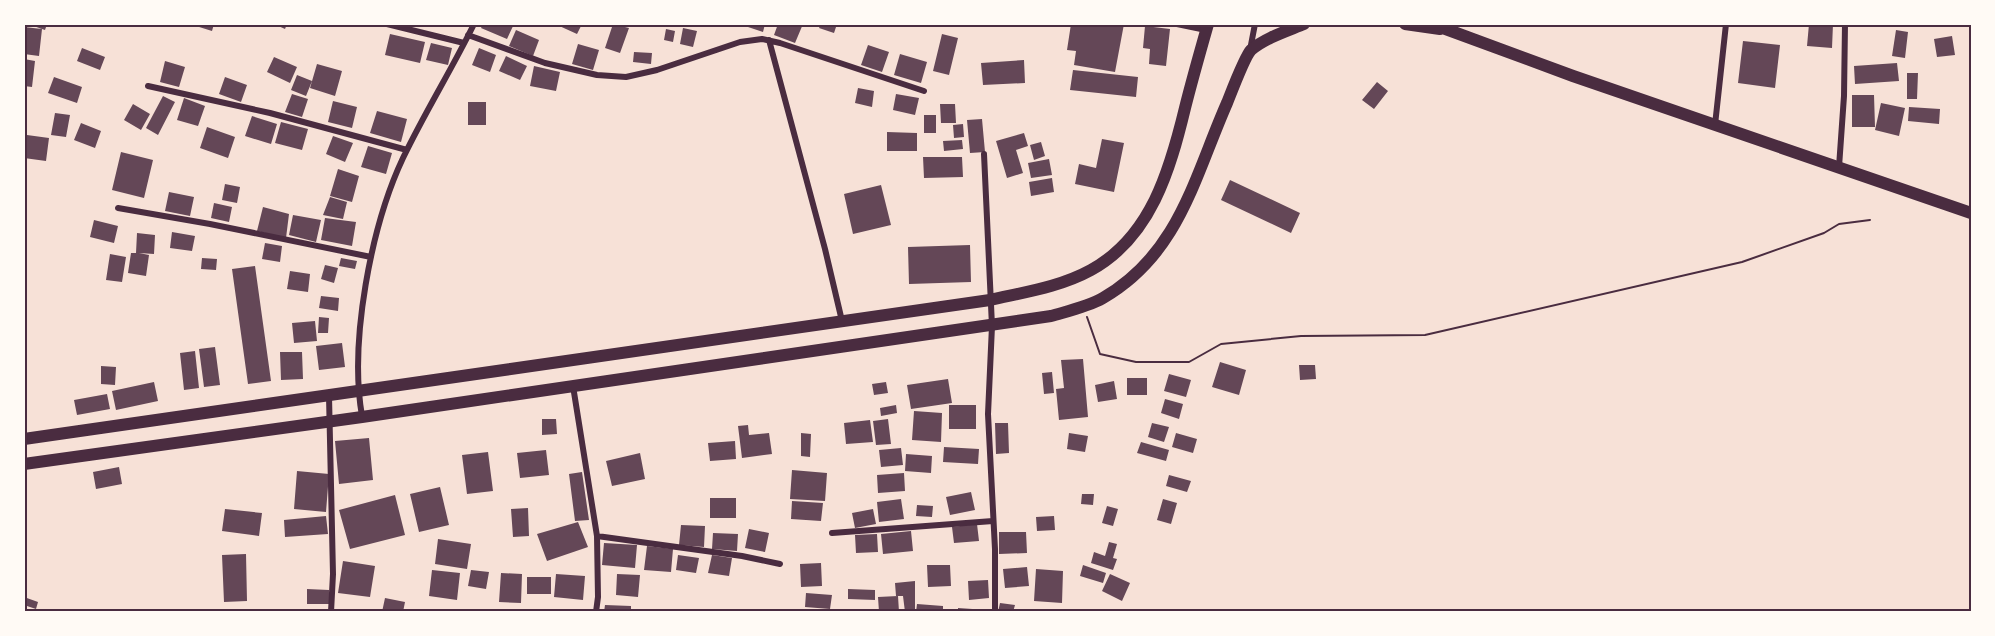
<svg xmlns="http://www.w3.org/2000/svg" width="1995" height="636" viewBox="0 0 1995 636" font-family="'Times New Roman',serif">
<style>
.building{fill:#644757}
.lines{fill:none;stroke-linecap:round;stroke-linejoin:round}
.path{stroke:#4a2c40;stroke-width:2}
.minor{stroke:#4a2c40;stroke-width:6}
.primary{stroke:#4a2c40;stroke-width:12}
.neatline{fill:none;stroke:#4a2c40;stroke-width:2}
</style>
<rect width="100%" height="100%" fill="#f7e1d7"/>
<!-- building -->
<path class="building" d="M28 24H47L45 30 42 29 39 56 24 54V27L42 29Z
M197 24H214L212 31 196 26Z
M274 24H287L285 29Z
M483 24H514L507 39 481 28Z
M555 24H582L577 34Z
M613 24 629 28 620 53 605 48Z
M739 24H765L763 32Z
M778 24H803L795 43 774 35Z
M821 24H837L834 33 819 28Z
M1071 24H1124L1115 72 1074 65 1076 51 1067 50Z
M1809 24H1833L1832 48 1807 46Z
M1145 26 1170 29 1166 66 1149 64 1150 49 1143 48Z
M683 28 697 31 693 47 680 44Z
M666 29 675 31 673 42 664 40Z
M516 30 539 40 533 56 509 46Z
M1896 30 1908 32 1905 58 1892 56Z
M390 34 425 42 420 63 385 55Z
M942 34 958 38 949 75 933 71Z
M1952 36 1955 55 1937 57 1934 39Z
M1743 41 1780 45 1775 88 1738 83Z
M431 43 452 48 448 65 426 60Z
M578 44 599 50 593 70 572 64Z
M868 45 889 52 882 72 861 65Z
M82 48 105 57 100 70 77 61Z
M479 48 496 55 490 72 472 65Z
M634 52 652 53 651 64 633 62Z
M900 54 927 62 921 83 894 75Z
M506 56 527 66 520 80 499 71Z
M274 57 297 67 290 83 267 72Z
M24 59 35 61 32 87 24 86Z
M1024 60 1025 83 983 85 981 63Z
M165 61 185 67 179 87 160 82Z
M1897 63 1899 81 1855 84 1854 66Z
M317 64 342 71 335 96 310 88Z
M534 66 560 72 556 91 530 86Z
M1073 70 1138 77 1136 97 1070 90Z
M1907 73H1918L1917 99H1907Z
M297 75 312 81 306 96 291 90Z
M54 77 82 87 77 103 48 93Z
M225 77 247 85 241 102 219 94Z
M1377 82 1388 91 1374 109 1362 100Z
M858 88 874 91 872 107 855 103Z
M292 94 308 99 302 117 285 112Z
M896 94 919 98 915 115 893 110Z
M1852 95H1874L1875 127H1852Z
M163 96 175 102 158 135 146 128Z
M184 98 205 106 198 126 177 120Z
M333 101 357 107 352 128 328 122Z
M468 102H486V125H468Z
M1881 103 1905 108 1899 136 1875 130Z
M133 104 150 114 141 130 124 120Z
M940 104H955L956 123H941Z
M1909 107 1940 109 1939 124 1908 121Z
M377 111 407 119 401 142 370 133Z
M55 113 70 115 66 137 51 135Z
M924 115H936V133H924Z
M252 116 277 124 271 144 245 136Z
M982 119 985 152 970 153 967 120Z
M281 122 308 129 302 150 275 143Z
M81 123 101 131 95 148 74 140Z
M963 124 964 137 954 138 953 125Z
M207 127 235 137 228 158 200 148Z
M887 132 917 133V151H887Z
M1024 133 1028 146 1016 150 1023 173 1007 178 996 141Z
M27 135 49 138 46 161 24 158Z
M333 136 353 143 345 162 326 154Z
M1102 139 1124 143 1114 192 1075 184 1079 164 1096 168Z
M962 140 963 149 944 151 943 141Z
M1041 142 1045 156 1034 160 1030 145Z
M368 146 392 153 386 174 361 167Z
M121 152 153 160 144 198 112 190Z
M923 157H962L963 177 924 178Z
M1049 159 1052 175 1031 178 1028 163Z
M338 169 359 176 352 202 330 196Z
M1052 178 1054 192 1031 196 1029 182Z
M1230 180 1300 213 1291 233 1221 200Z
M225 184 240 187 237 203 222 200Z
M881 185 891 225 853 234 844 194Z
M169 192 194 197 190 216 165 211Z
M330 197 347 202 343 219 323 215Z
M214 203 232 207 229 222 211 218Z
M263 207 289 214 286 238 257 231Z
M293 215 321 220 316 242 289 235Z
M325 218 356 222 352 246 321 240Z
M94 220 118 226 114 243 90 237Z
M172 232 195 236 192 251 170 248Z
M137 233 155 235 154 254 139 253 149 255 146 276 128 273 131 253H136Z
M265 243 282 246 280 262 262 259Z
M970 245 971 282 909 284 908 247Z
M110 254 126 257 122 282 106 280Z
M202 258 217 259 216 270 201 269Z
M341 258 357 261 355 269 339 266Z
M325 265 338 268 334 283 321 279Z
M255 266 271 381 248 384 232 269Z
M290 271 310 274 308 292 287 289Z
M321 296 339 298 338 311 319 308Z
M319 317 329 318 328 333H318Z
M315 321 317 341 294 343 292 323Z
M342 343 345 367 319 370 316 346Z
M215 347 220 385 204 387 199 349Z
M195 351 199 388 184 390 180 353Z
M280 352H302L303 379 281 380Z
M1083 359 1088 417 1059 420 1056 389 1064 388 1061 360Z
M1220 362 1246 370 1239 395 1212 387Z
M1299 365H1315L1316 379 1300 380Z
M101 366 116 367 115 385 101 384Z
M1052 372 1054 393 1044 394 1042 373Z
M1169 374 1191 380 1186 397 1164 391Z
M1127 378H1147V395H1127Z
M948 379 952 403 911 409 907 385Z
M1114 381 1117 399 1098 402 1095 385Z
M154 382 158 401 116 410 112 391Z
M886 382 888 393 874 395 872 384Z
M107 394 110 409 77 415 74 400Z
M1165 399 1183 404 1179 419 1161 413Z
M896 405 897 413 881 416 880 408Z
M949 405H976V429H949Z
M914 411 942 413 941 442 912 440Z
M542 419H556L557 434 542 435Z
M888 419 891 444 876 445 873 421Z
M870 420 873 442 846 444 844 423Z
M995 423H1008L1009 453 996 454Z
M1152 423 1169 427 1164 442 1148 437Z
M748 425 749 435 769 433 772 454 742 458 738 426Z
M801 433 811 434 810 457 801 456Z
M1069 433 1088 436 1085 452 1067 449Z
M1176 433 1197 439 1193 453 1172 447Z
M369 438 373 480 339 484 335 441Z
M735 441 736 459 710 461 708 443Z
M1141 442 1169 450 1166 461 1137 453Z
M944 447 979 449 978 464 943 462Z
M901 448 903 465 881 467 879 450Z
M546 450 549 475 520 478 517 453Z
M488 452 493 491 467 494 462 455Z
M640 453 645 479 612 486 606 461Z
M906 454 932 456 931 473 905 471Z
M119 467 122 484 96 489 93 472Z
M792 470 827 473 825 501 790 499Z
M297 471 329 474 326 512 294 509Z
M582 472 589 520 575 521 569 474Z
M904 473 905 491 878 493 877 475Z
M1169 475 1191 481 1187 492 1166 486Z
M440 487 449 525 419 532 410 494Z
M971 492 975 510 950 515 946 497Z
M1082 494H1094L1093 505 1081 504Z
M395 495 405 535 350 549 339 510Z
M710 498H736V518H710Z
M901 499 904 519 879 522 877 502Z
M1163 499 1177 503 1171 524 1157 520Z
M792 501 823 503 821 521 791 519Z
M917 505 933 506 932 517 916 516Z
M1107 506 1118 509 1113 526 1102 523Z
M528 508 529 536 513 537 511 509Z
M225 509 262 513 259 536 222 531Z
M873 509 876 524 855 528 852 513Z
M326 516 328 534 285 537 284 520Z
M1054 516 1055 530 1037 531 1036 517Z
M578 522 588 547 547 561 537 534Z
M977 524 979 541 954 543 952 527Z
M681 525 705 526 704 547 679 545Z
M749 529 769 533 765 552 745 548Z
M911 531 913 551 883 554 881 534Z
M999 532H1026L1027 553 999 554Z
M713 533 738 534 737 551 712 549Z
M877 534 878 552 856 553 855 535Z
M438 539 471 544 467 569 435 564Z
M1109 542 1117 544 1113 558 1117 559 1113 570 1091 563 1094 552 1105 556Z
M604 543 637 545 635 568 602 565Z
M647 546 673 549 671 572 644 570Z
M246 554 247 601 224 602 222 555Z
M678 555 699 558 696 573 676 570Z
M712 555 732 558 729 576 708 573Z
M343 561 375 566 370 597 338 593Z
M821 563 822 586 801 587 800 564Z
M927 565H950L951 586 928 587Z
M1083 565 1106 573 1103 583 1080 576Z
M1027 567 1029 586 1005 588 1003 569Z
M1036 569 1063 571 1062 603 1034 601Z
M432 570 460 573 457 600 429 596Z
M471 570 489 572 486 589 468 586Z
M501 573 522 574 521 603 499 602Z
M556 574 585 576 583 600 554 597Z
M617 574 640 575 638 597 616 595Z
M1110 574 1130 583 1122 601 1102 591Z
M527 577H551V594H527Z
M988 580 989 598 969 600 968 581Z
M915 581V612H905L903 596H896L895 583Z
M307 589 329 590V604H307Z
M848 589 875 590V600L848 599Z
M806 593 832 595 830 609 805 607Z
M898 596 899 612H879L878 597Z
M24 597 38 602 36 609 24 605Z
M385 598 405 602 403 612H382Z
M1000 603 1015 605 1013 612H998Z
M917 604 943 606V612H916Z
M605 605 631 606V612H604Z
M958 608 987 610V612H958Z"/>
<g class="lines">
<!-- path -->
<path class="path" d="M1087 317 1100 354 1136 362H1189L1221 344 1301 336 1425 335 1742 262 1824 233 1839 224 1870 220"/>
<!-- minor -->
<path class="minor" d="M387 24 464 43
M1177 24 1206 30
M468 35 545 63 597 75 626 77 657 70 740 42 762 39 780 43 924 91
M769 40 825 249 842 321
M1250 50 1255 24
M148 86 270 113 407 150
M1715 125 1726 24
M984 154 992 326 988 414 995 549V612
M1839 167 1844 96 1845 24
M118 208 210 224 371 257
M573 386 597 536 598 597 596 612
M329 396 333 574 331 612
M362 416C349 342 371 226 403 158 425 112 452 69 474 24
M832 533 993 521
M597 536 742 556 780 564"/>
<!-- primary -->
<path class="primary" d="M1405 24 1440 29
M1432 24 1573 76 1971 213
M24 439 990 300C1025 292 1060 287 1091 270 1151 237 1170 170 1185 108 1192 80 1200 52 1208 24
M24 464 362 417 1051 316C1068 311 1087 307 1103 298 1179 254 1194 178 1227 103 1231 93 1245 56 1251 50 1265 38 1287 31 1304 24"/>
</g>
<!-- border -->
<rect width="1995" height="636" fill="none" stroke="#fffaf5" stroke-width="51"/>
<rect x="26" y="26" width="1944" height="584" class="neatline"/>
</svg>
